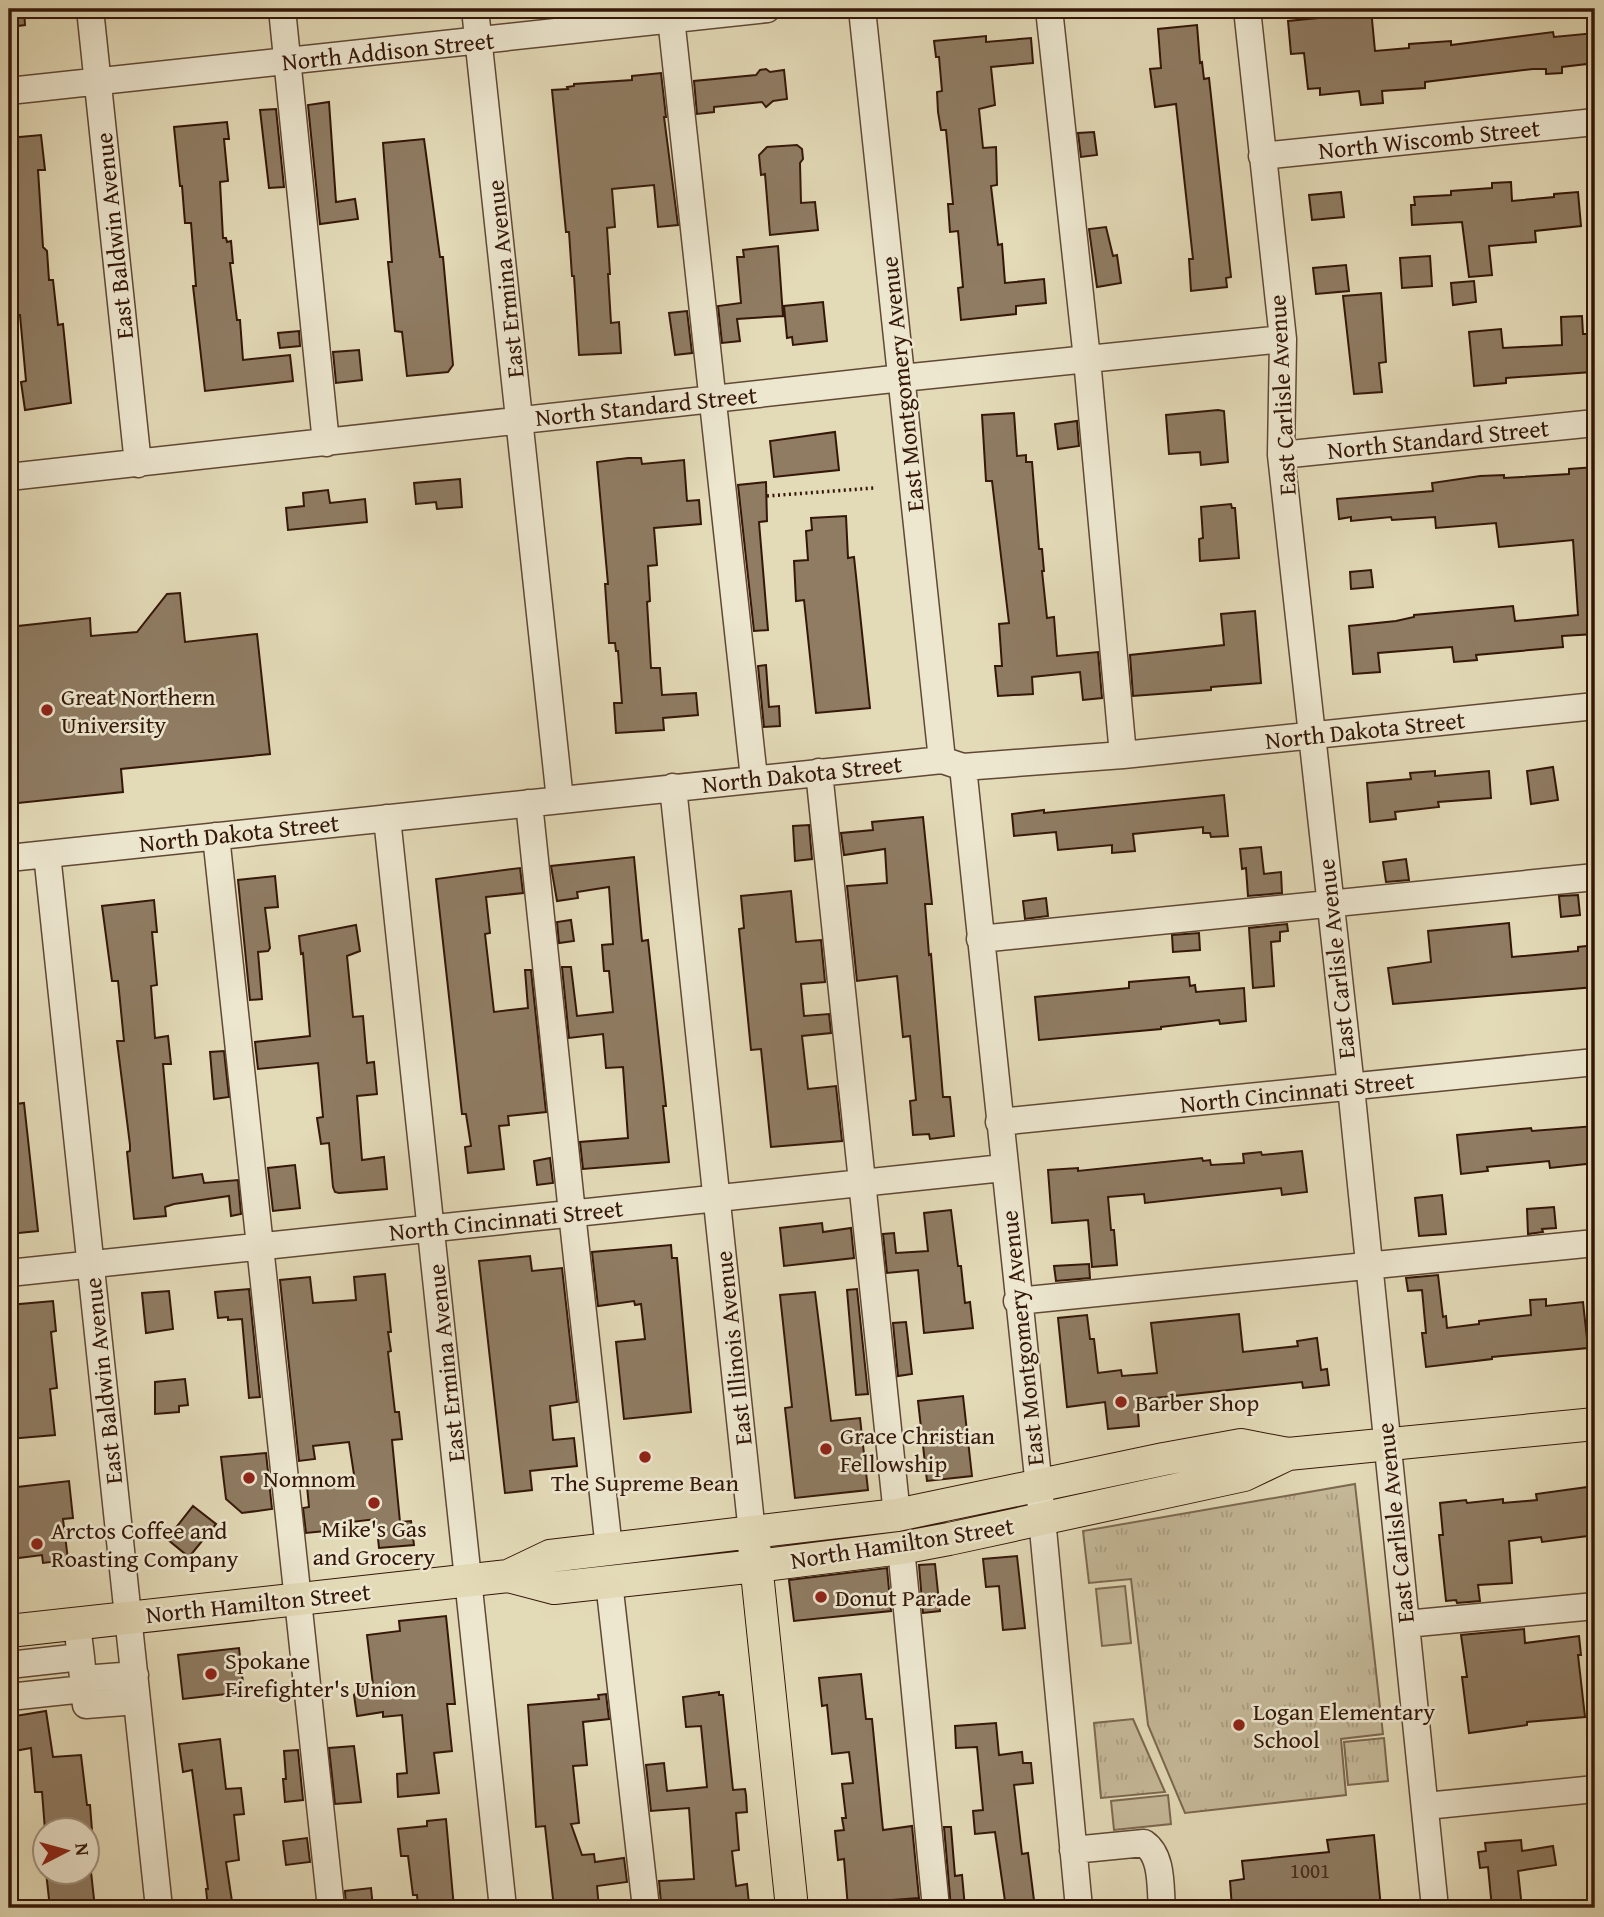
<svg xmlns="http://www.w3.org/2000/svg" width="1604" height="1917" viewBox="0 0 1604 1917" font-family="'Gentium Book Plus',serif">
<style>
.grass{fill:url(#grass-tufts);stroke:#7c6850;stroke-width:2}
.pitch{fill:#c5b999;stroke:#7c6850;stroke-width:2}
.building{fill:#8f7c63;stroke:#341708;stroke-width:2}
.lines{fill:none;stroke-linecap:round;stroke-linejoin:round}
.minor-casing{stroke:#604834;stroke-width:29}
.major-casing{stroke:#341708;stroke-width:34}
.path{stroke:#341708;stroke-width:3.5;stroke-dasharray:2 3.5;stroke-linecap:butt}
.minor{stroke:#ede7d0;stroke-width:26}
.major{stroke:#e3dab7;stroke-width:32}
.poi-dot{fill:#8f2418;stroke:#ede7d0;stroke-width:2.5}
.labels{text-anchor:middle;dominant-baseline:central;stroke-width:5;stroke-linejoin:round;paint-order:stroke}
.number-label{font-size:21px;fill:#4b301f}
.street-label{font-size:24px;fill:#341708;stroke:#ede7d0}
.poi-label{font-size:24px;fill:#341708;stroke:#ede7d0;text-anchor:start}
</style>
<defs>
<pattern id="grass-tufts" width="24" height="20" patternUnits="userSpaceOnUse" patternTransform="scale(1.75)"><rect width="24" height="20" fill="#c5b999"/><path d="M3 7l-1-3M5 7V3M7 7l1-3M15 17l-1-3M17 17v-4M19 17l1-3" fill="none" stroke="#aa9e82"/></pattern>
</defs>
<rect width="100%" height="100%" fill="#e3dab7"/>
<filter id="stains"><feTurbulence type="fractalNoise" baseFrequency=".00286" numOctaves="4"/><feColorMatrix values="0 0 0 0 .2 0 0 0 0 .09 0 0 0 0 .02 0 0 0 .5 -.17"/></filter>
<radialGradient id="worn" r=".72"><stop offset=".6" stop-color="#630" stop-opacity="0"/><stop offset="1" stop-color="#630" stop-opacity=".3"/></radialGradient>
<!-- grass -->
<path class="grass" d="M1355 1484 1383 1734 1341 1739 1346 1795 1185 1813 1148 1725 1131 1579 1089 1583 1083 1531Z
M1133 1719 1165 1792 1101 1798 1094 1723Z
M1384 1738 1388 1781 1348 1785 1344 1742Z"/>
<!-- pitch -->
<path class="pitch" d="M1125 1586 1131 1643 1102 1646 1096 1589Z
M1168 1795 1171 1824 1114 1830 1111 1801Z"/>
<!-- building -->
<path class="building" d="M9 9H24L25 25 9 27Z
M1348 9H1371L1375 51 1409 48V44L1451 41V45L1553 32 1554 37 1595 33V63L1562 67V73L1546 74V69H1533L1425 82V88L1382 91 1383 103 1361 105 1359 91 1320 95V88L1308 89 1304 53 1291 54 1288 21 1348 15Z
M1197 25 1200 63 1202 62 1204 79 1209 78 1231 277 1226 278 1227 287 1191 291 1189 259H1193L1176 104 1155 107 1150 69 1161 68 1158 29Z
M986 36V42L1031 38 1033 63 991 67 995 105 979 109 983 148 996 147 997 185 991 186 998 245 1002 244 1005 283 1044 279 1046 303 1016 306V314L961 320 958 288 963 287 958 231 950 232 948 204H953L946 130H941L938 112 937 92 942 91 939 57H936L934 41Z
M766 69 770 72 784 70 787 99 773 101 766 107 762 102 714 107V112L697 114 694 81 756 75 760 70Z
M661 73 666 117H664L678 225 658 227 654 185 612 189 615 227 607 228 610 274H608L611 323 619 322 621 353 579 355 574 276H572L569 232H566L552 90 568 89 567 87 574 86V84L632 80V76Z
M329 102 336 202 355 199 358 219 320 224 308 105Z
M276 109 284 187 269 188 260 110Z
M227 122 229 139H224L228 181 220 182 223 238H226L227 242 231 241 233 263H230L237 320H240L243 360 290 355 293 381 205 391 193 286H196L191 223H185L182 186H180L174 127Z
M1094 132 1097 155 1081 157 1078 133Z
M41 135 45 170H38L43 247 47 251 49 280H53L58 325 63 324 71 403 25 410 21 382 26 381 20 315 12 316 9 289V138Z
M424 139 440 257H443L453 365 448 372 407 376 402 332 395 331 388 262H392L383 143Z
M797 145 802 149 803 159 800 163 801 203 815 202 818 230 770 235 765 174 761 175 759 155 767 147Z
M1511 182 1512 201 1554 197V194L1578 192 1581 226 1535 231 1536 242 1489 246 1492 275 1469 277 1462 222 1412 225 1411 205H1415L1414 197 1451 195V191L1492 188V183Z
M1341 192 1344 217 1312 220 1309 195Z
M1106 227 1113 256 1117 255 1121 283 1097 287 1089 229Z
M778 246 783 316 737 319 740 341 722 343 718 306 741 303 737 257H744L743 250Z
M1430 256 1432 286 1402 288 1400 258Z
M1346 265 1349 291 1316 294 1313 268Z
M1474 281 1476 302 1453 305 1451 283Z
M1381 293 1386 362 1379 363 1382 392 1354 394 1343 296Z
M823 302 827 341 793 345 792 337 787 338 784 306Z
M687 311 692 353 675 355 669 313Z
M1582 316 1583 334H1590L1592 372 1506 378V383L1474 386 1469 332 1501 329 1503 348 1562 345 1561 317Z
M299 331 300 346 280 348 278 333Z
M359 350 362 380 336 383 333 352Z
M1218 410 1224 411 1228 462 1201 465 1200 452 1169 454 1166 415Z
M1014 413 1017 456 1026 455V462H1032L1039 549H1042L1044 571H1042L1047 618 1054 617 1057 656 1098 652 1102 698 1083 700 1080 672 1032 677 1033 694 998 696 995 666H1002L999 624 1009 623 992 481H986L982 415Z
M1077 421 1079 446 1058 449 1055 424Z
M835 432 839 470 774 477 770 441Z
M628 458H641L642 464 684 460 687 501 699 500 701 524 654 528 657 565 648 566 650 601 647 602 651 668H660L662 695 696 693 698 715 663 718 664 730 616 733 614 703H622L618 651H616L615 643H609L605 584H608L597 462Z
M1595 467V634L1562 636 1563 647 1476 655 1477 660 1454 662 1452 647 1378 653 1380 672 1353 674 1349 626 1396 621 1414 617V615L1513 606 1515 621 1578 615 1573 540 1499 547 1496 523 1436 528 1435 517 1392 520 1391 517 1351 521V517L1339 519 1337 499 1433 491 1432 483 1480 476 1504 475V478L1569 474V469Z
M460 479 462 507 437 509 436 502 416 504 414 483Z
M766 482 767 521 759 522 768 630 754 631 738 485Z
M328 490 330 503 365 499 367 522 288 530 286 508 304 506 303 493Z
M1231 504 1232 508H1235L1239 558 1200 561 1199 539 1203 538 1201 507Z
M846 516 848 558 854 557 870 708 816 713 804 600 796 601 794 561 808 560 806 531 812 530 811 518Z
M1371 570 1373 587 1351 589 1350 572Z
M180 593 185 642 257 634 270 754 121 769 123 792 9 804V627L90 618 91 636 137 632 167 594Z
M1255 611 1261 683 1211 687V690L1133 696 1130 655 1224 645 1221 614Z
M766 665 769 707 779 706 780 726 764 727 758 666Z
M1553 767 1558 800 1531 804 1527 771Z
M1435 771V776L1489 771 1491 798 1438 802 1439 807 1395 812 1396 819 1370 822 1367 783 1411 779 1410 773Z
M1224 795 1228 836 1211 837 1210 833H1203V827L1133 834 1135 851 1112 853V845L1058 850 1056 832 1014 836 1012 814 1044 810V813Z
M923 817 932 904H925L929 955 931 954 943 1097H950L954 1136 930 1139 929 1134 913 1135 910 1101 916 1100 910 1036 903 1037 897 976 857 981 847 886 887 883 885 849 844 855 841 833 873 830 872 822Z
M809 825 812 859 795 861 793 826Z
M1261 847 1264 874 1281 872 1282 893 1248 896 1246 868 1242 869 1240 849Z
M634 857 642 941 648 940 666 1106H663L669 1162 583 1169 580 1142 628 1138 623 1067 606 1068 603 1034 569 1038 562 967H571L577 1016 613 1012 609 971H604L602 945 613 944 609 887 577 892 578 898 557 901 551 866Z
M1406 859 1409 880 1386 882 1383 862Z
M520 868 523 893 486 897 490 933 485 934 494 1012 528 1008 525 970H531L546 1112 508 1116 509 1125 499 1126 504 1169 468 1173 465 1147 471 1146 466 1114H462L436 879Z
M275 876 278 907 265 908 270 948 268 951 258 952 262 999 250 1000 238 880Z
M791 891 796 942 821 940 825 982 801 984 804 1016 829 1014 831 1033 802 1036 808 1089 836 1086 842 1141 771 1147 761 1049 751 1050 739 929 744 928 741 896Z
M1578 895 1580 915 1561 917 1559 896Z
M1046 898 1048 916 1025 919 1023 901Z
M154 900 157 932H152L157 985 151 986 155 1038 168 1036 171 1064H163L173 1178 202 1174 204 1183 238 1180 241 1214 231 1216 229 1196 174 1204 165 1207 166 1216 134 1219 127 1152 130 1151V1145L117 1041H124L118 981H112L102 906Z
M571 920 574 941 559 943 557 922Z
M1509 923 1512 957 1578 951V947L1595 945V987L1393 1004 1388 968 1431 962 1428 931Z
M1287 924 1288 931 1280 932V941L1271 942 1274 986 1253 988 1249 928Z
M356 925 360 951 347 956 353 1017 363 1016 367 1063 374 1062 377 1094 357 1096 362 1160 384 1157 387 1189 339 1193 335 1192 333 1187 329 1143 321 1144 317 1118 323 1117 318 1063 258 1069 255 1042 310 1036 303 953 301 954 299 936Z
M1199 933 1200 950 1173 952 1172 935Z
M1189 977 1190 986 1195 985 1196 992 1244 988 1246 1021 1220 1024 1219 1020 1161 1027V1029L1039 1040 1035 997 1129 988V982Z
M224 1051 229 1097 214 1099 210 1052Z
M24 1103 38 1231 9 1234V1105Z
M1595 1126V1163L1550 1168 1549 1161 1487 1167 1488 1171 1461 1174 1457 1135 1531 1128 1532 1131Z
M1302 1151 1307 1192 1282 1195 1281 1188 1145 1203 1144 1194 1108 1197 1111 1230H1114L1117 1265 1092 1267 1088 1220 1052 1223 1048 1170 1078 1168V1171L1202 1158 1203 1161 1210 1160 1211 1165 1244 1163 1243 1154 1261 1152 1262 1155Z
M550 1158 553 1183 537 1185 534 1161Z
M295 1165 300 1208 273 1211 268 1168Z
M1442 1195 1446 1234 1419 1236 1415 1198Z
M1554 1207 1556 1228 1542 1229 1543 1232 1528 1234 1527 1209Z
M951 1210 958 1266H961L965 1303 970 1302 973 1328 924 1333 918 1270 887 1273 883 1234 894 1233 896 1253 928 1251 924 1213Z
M822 1223 823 1232 851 1228 854 1258 784 1266 780 1228Z
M671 1245 672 1258H677L691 1412 624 1419 616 1342 645 1339 641 1304 635 1305 634 1301 598 1306 592 1252Z
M530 1256 532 1271 562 1268 577 1402 550 1406 553 1440 574 1438 577 1466 530 1471 532 1490 505 1493 479 1261Z
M1089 1264 1090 1278 1056 1281 1054 1266Z
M385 1274 391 1332H388L391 1351 388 1352 395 1412H399L402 1439 392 1440 400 1522 411 1521 414 1545 379 1548 376 1519 334 1524 335 1530 306 1533 303 1508 309 1507 307 1486 355 1481 349 1442 313 1446 315 1459 299 1461 280 1280 310 1277 313 1303 356 1300 354 1277Z
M1438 1275 1443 1317 1446 1316 1447 1328 1479 1324V1321L1531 1315 1530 1300 1546 1299V1306L1583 1302 1588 1348 1492 1357V1359L1426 1367 1422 1333H1426L1422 1290 1408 1291 1406 1278Z
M249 1289 260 1397 249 1398 242 1319 228 1320V1317L218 1318 215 1292Z
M857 1289 868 1394 856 1395 847 1290Z
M169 1291 173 1329 146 1333 142 1293Z
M815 1292 831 1421 860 1418 868 1490 795 1498 785 1408 792 1407 780 1295Z
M53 1301 56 1331 51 1332 57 1388 50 1389 55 1435 9 1439V1305Z
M1239 1314 1243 1352 1298 1346 1297 1341 1317 1338 1321 1370 1327 1369 1329 1385 1303 1388 1302 1382 1137 1400 1139 1426 1108 1429 1105 1402 1067 1407 1058 1318 1087 1315 1090 1339H1094L1098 1373 1121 1370 1122 1376 1157 1373 1151 1323Z
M906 1322 912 1374 898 1376 893 1323Z
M185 1379 188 1405 179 1406V1412L155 1414V1382Z
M963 1396 972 1476 927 1481 918 1401Z
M266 1453 272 1509 242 1513 226 1499 221 1457Z
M69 1481 73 1518 63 1519 68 1560 43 1563 42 1555 10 1559 9 1488Z
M1595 1486V1535L1542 1542 1541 1537 1509 1541 1512 1583 1478 1585 1480 1601 1457 1603 1456 1600 1446 1601 1439 1535H1443L1440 1503 1466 1500 1467 1503 1503 1499V1503L1537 1500 1536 1494Z
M193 1506 216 1524 189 1557 167 1539Z
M1017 1556 1025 1628 1003 1630 999 1586 986 1587 983 1559Z
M935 1564 940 1611 923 1613 919 1565Z
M887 1568 891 1611 794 1621 789 1580Z
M446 1616 455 1704H447L452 1751 434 1753 439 1793 398 1797 397 1774 407 1773 402 1715 383 1717V1712L357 1716 354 1695 361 1686 373 1685 367 1635 400 1631 399 1621Z
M1524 1629 1525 1643 1579 1636 1581 1655H1578L1585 1717 1527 1722V1725L1469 1733 1462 1677H1467L1461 1635Z
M239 1648 244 1692 183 1699 178 1655Z
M861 1674 866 1719H872L883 1830 912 1826 919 1898 893 1900 894 1908H848L844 1859 838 1860 835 1831 844 1830 842 1818H846L842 1784 853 1783 849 1752 832 1754 827 1705 822 1706 819 1678Z
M719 1692V1695H723L733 1790 745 1789 746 1795 747 1812 736 1813 739 1850 732 1851 736 1886 747 1884 749 1904 739 1905 740 1908H690L689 1900 661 1903 659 1881 694 1879 689 1808 651 1811 646 1765 664 1763 667 1791 707 1787 701 1726 686 1727 683 1697Z
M606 1694 609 1719 583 1722 587 1765 573 1766 579 1823 571 1824 582 1855 594 1854 595 1862 624 1858 627 1882 597 1886 599 1908H554L545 1826 536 1827 528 1705 599 1699 598 1695Z
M46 1711 53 1757 81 1755 87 1805H90L92 1830H45L42 1792H35L31 1748 9 1752V1717Z
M996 1723 999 1755 1022 1752 1023 1763H1031L1033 1783 1014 1785 1022 1854 1028 1853 1035 1908H1006L995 1832 975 1834 973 1811 983 1810 977 1747 956 1748 955 1726Z
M220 1739 226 1789 241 1788 244 1814 234 1815 239 1860 226 1862 233 1908H208L206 1889H208L192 1770 183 1772 179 1744Z
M354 1746 361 1802 335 1804 329 1748Z
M298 1750 303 1800 285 1802 283 1779H286L284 1751Z
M446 1819 454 1908H418L417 1895H413L408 1856H401L398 1829 427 1826V1821Z
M944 1827H951L955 1876 962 1875 965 1908H951Z
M1374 1835 1381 1908H1232L1230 1881 1244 1879 1242 1861 1329 1852 1327 1840Z
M307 1838 310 1862 286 1865 283 1841Z
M1521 1840 1522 1851 1553 1846 1556 1865 1518 1871 1522 1908H1492L1488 1867 1480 1868 1478 1852 1486 1851 1485 1843Z
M46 1872H91L95 1908H50Z
M371 1888 373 1908H346L345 1891Z"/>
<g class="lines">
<!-- minor casing -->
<g class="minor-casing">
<path id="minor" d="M90 9 138 464
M282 9 326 443
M475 9 560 800
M670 9 754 778
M862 9 942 760
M1049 9 1087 359 1123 755
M1247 9 1283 339 1281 455 1351 1087 1435 1908
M9 91 767 9
M1262 156 1595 122
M1281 455 1595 423
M9 477 902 378 1283 339
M963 767 1039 1487 1079 1908
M819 772 897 1515
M673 787 752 1533
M529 803 572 1213 609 1549
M387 818 503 1908
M216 836C257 1193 290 1551 331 1908
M47 854 159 1908
M9 858 942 760 963 767 1123 755 1595 706
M980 939 1595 877
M999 1122 1595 1062
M9 1273 1003 1168
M1017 1301 1595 1243
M901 1548 936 1908
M609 1582 646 1908
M1406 1624 1595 1606
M9 1665 81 1657 79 1641
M83 1679 135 1675
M84 1689 86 1705 137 1701
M9 1697 84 1689 81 1657
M1426 1806 1595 1789
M1073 1850 1144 1843C1163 1856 1160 1887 1162 1908"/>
</g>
<!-- major casing -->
<g class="major-casing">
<path id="major" d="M754 1544 792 1908
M508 1576 550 1556 897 1515 1164 1459 1241 1445 1288 1454 1595 1424
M9 1631 508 1576 554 1588 756 1566 901 1548 949 1539 1244 1475 1288 1454"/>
</g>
<!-- path -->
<path class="path" d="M767 496 874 488"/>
<!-- minor -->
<use href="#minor" class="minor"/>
<!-- major -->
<use href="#major" class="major"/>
</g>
<!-- markers -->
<g class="poi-dot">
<circle cx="47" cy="710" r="7"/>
<circle cx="1121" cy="1402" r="7"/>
<circle cx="826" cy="1449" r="7"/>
<circle cx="645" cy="1457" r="7"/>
<circle cx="249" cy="1478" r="7"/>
<circle cx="374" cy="1503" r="7"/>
<circle cx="37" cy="1544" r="7"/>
<circle cx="821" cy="1597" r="7"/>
<circle cx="211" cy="1674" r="7"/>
<circle cx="1239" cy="1725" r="7"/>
</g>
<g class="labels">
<!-- number labels -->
<g class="number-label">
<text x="1310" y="1870">1001</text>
</g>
<!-- street labels -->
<g class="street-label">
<text transform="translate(388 51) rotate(-6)">North Addison Street</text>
<text transform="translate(1429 139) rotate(-6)">North Wiscomb Street</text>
<text transform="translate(114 236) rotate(-96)">East Baldwin Avenue</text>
<text transform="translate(505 279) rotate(-96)">East Ermina Avenue</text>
<text transform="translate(902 384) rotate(-96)">East Montgomery Avenue</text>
<text transform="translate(1282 395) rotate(-93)">East Carlisle Avenue</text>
<text transform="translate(646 406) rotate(-6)">North Standard Street</text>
<text transform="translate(1438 439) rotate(-6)">North Standard Street</text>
<text transform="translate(1365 730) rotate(-6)">North Dakota Street</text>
<text transform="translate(802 774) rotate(-6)">North Dakota Street</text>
<text transform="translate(239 833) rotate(-6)">North Dakota Street</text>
<text transform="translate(1336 959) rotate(-96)">East Carlisle Avenue</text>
<text transform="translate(1297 1092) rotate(-6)">North Cincinnati Street</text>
<text transform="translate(506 1220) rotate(-6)">North Cincinnati Street</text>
<text transform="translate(1022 1338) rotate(-96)">East Montgomery Avenue</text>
<text transform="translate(733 1348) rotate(-96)">East Illinois Avenue</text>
<text transform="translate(446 1363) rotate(-96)">East Ermina Avenue</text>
<text transform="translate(103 1381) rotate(-96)">East Baldwin Avenue</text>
<text transform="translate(1395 1523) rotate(-96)">East Carlisle Avenue</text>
<text transform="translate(902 1543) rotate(-9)">North Hamilton Street</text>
<text transform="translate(258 1603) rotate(-6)">North Hamilton Street</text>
</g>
<!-- poi labels -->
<g class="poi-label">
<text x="61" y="696">Great Northern<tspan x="61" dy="28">University</tspan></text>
<text x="1135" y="1402">Barber Shop</text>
<text x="840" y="1435">Grace Christian<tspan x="840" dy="28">Fellowship</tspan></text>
<text x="263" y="1478">Nomnom</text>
<text x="645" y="1482" text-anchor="middle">The Supreme Bean</text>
<text x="374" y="1528" text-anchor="middle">Mike's Gas<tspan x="374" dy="28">and Grocery</tspan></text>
<text x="51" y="1530">Arctos Coffee and<tspan x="51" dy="28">Roasting Company</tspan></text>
<text x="835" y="1597">Donut Parade</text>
<text x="225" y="1660">Spokane<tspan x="225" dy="28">Firefighter's Union</tspan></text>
<text x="1253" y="1711">Logan Elementary<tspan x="1253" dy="28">School</tspan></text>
</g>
</g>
<!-- margin -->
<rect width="1604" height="1917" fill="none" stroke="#e3dab7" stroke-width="35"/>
<rect x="10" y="10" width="1583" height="1896" fill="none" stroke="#341708" stroke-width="3.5"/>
<rect x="18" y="18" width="1569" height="1882" fill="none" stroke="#341708" stroke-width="2"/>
<!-- north arrow -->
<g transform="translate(66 1851) rotate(84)"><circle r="33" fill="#ede7d0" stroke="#a39480" stroke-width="2"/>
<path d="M0-5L12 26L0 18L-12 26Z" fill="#8f2418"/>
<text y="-10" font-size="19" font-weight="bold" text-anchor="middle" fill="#341708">N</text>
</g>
<rect width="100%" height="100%" filter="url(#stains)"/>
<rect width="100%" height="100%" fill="url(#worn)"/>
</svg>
